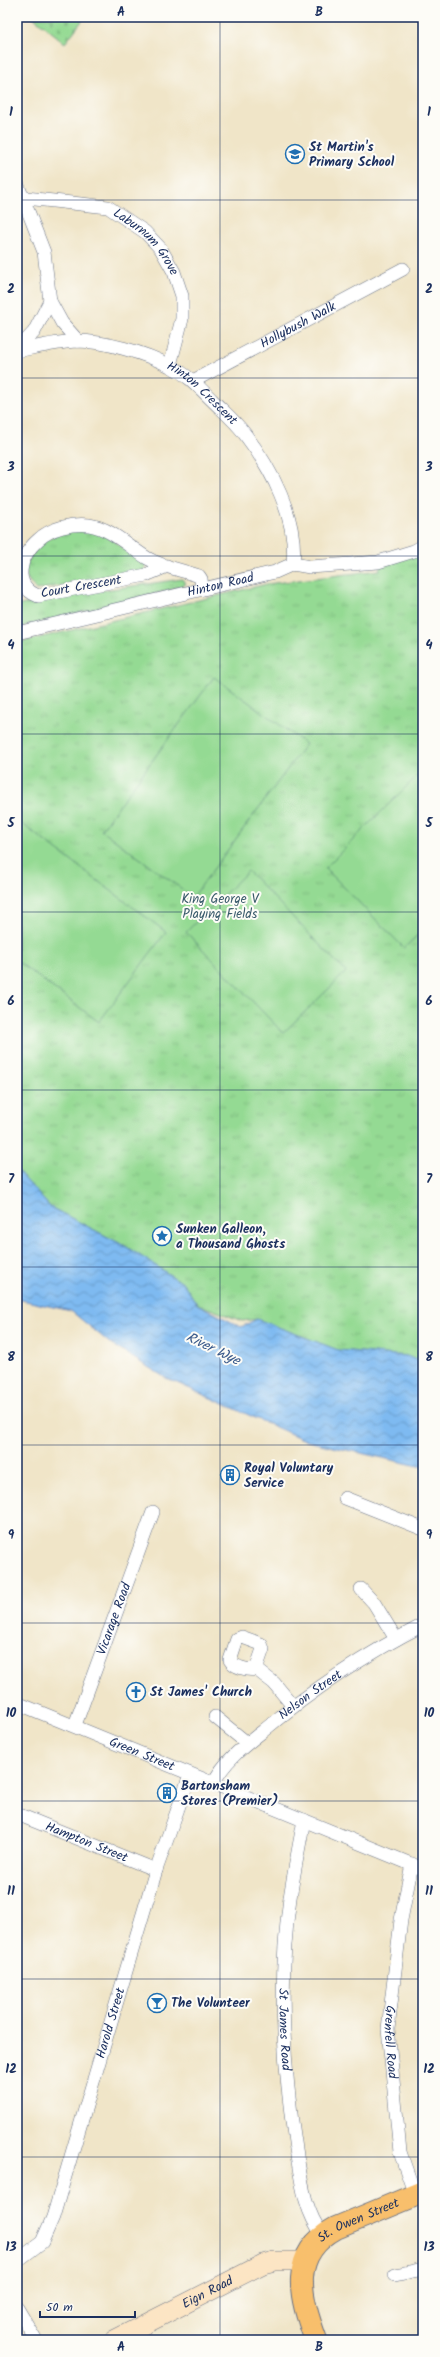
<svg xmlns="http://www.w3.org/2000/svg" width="440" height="2357" viewBox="0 0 440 2357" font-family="Kalam,sans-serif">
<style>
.grass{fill:url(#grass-tufts);stroke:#588478}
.cemetery{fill:url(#cemetery-stones);stroke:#588478}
.pitch{fill:#94da93;stroke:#588478}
.water{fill:url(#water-waves);stroke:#4c74a8}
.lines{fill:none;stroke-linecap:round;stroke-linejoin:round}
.minor-casing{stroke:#666f83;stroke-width:14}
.secondary-casing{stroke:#666f83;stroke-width:20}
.trunk-casing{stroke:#666f83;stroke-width:24}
.minor{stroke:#fff;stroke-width:13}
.secondary{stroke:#fce5c4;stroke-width:19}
.trunk{stroke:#f8bf6c;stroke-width:22}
.grid{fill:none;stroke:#1b2f5e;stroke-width:1;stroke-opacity:0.55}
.labels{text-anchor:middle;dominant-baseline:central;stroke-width:4;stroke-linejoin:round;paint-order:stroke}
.poi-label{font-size:13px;font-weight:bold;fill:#1b2f5e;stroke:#fdfcf7;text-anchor:start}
.street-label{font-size:13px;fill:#1b2f5e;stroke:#fdfcf7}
.park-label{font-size:13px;fill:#395a6b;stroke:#fdfcf7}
.water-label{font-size:14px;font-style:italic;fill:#39598a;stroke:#fdfcf7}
.neatline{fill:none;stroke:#1b2f5e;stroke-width:1.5}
.grid-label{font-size:13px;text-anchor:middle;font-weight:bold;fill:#1b2f5e}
</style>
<defs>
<pattern id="grass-tufts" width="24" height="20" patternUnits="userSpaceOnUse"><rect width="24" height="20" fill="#94da93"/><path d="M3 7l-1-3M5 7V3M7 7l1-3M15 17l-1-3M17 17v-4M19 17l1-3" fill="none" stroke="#7fbb81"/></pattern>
<pattern id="cemetery-stones" width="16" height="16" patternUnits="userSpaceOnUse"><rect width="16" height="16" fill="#94da93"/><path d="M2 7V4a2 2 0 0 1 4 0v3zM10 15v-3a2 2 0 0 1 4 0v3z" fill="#7fbb81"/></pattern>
<pattern id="water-waves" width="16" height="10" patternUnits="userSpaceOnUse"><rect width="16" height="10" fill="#7ebaf1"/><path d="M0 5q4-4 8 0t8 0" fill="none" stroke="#6698c6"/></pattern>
</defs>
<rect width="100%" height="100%" fill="#fdfcf7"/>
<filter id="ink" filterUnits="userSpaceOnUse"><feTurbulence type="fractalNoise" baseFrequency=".025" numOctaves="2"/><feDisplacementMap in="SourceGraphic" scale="8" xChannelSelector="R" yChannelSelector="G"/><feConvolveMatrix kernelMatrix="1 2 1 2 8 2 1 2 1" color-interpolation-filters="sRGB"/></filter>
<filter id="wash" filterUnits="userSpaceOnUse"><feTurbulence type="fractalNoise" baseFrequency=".012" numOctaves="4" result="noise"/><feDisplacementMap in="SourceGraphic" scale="16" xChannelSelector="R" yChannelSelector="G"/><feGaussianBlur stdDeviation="0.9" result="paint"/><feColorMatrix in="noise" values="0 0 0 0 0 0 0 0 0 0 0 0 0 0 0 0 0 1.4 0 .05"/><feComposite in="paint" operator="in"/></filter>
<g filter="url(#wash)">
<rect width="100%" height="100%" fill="#f0e5c8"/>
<!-- grass -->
<path class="grass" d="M91 530 107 536 146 564 145 571 36 590 27 578 25 567 38 545 62 531Z
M423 546V1363L406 1356 338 1350 257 1319 242 1321 197 1304 184 1284 125 1246 50 1207 17 1170V643L267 584 380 570 378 562Z
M182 579 186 584 170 590 17 628V607L21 605 56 597Z"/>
<!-- cemetery -->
<path class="cemetery" d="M33 17H85L65 43Z"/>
<!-- pitch -->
<path class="pitch" d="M214 677 306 744 193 897 101 830Z
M423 770V930L404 948 325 868Z
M18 821 166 932 99 1022 17 961Z
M248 871 346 972 283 1033 186 932Z"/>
<!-- water -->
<path class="water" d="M17 1170 50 1207 125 1246 184 1284 197 1304 241 1327 257 1319 338 1350 407 1356 423 1363V1467L307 1441 166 1378 111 1344 71 1311 17 1299Z"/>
</g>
<g filter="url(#ink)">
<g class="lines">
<!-- minor casing -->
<g class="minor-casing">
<g id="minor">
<path d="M17 183 44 252 50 301 62 323 78 341"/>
<path id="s1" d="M17 197 108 207 145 232 161 249 174 272 182 296V319L170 365"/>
<path d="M17 350 34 332 50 301"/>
<path id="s2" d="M17 351C37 347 57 342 77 341 104 341 146 353 170 366 187 374 199 387 212 400 223 411 235 421 244 433 271 468 298 518 293 564"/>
<path id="s3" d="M193 381 403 269"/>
<path d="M167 566 146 575 38 596C11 585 20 556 38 540 50 528 73 523 89 525 111 528 129 547 147 558 162 567 182 570 199 576L201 579 202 589"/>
<path id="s4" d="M17 633 275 572 293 564 310 567 378 562 414 551 423 546"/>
<path d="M345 1498 423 1529"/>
<path d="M361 1589 374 1603 396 1639"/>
<path d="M256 1669 263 1649 261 1644 242 1637 237 1639 230 1660C234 1667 248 1671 256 1669L274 1683 293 1706"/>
<path id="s5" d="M17 1703 423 1869"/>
<path d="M215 1717 247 1743"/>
<path id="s6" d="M75 1725 153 1512"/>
<path id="s7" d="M213 1784C224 1761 244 1746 263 1731 312 1690 366 1654 423 1625"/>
<path id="s8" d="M17 1814 156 1870"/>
<path id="s9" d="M304 1820C299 1846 294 1872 290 1898 278 1981 283 2067 296 2149 301 2179 304 2211 323 2235"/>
<path id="s10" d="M412 1864 401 1920 388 2029 400 2152 415 2195"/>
<path id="s11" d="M17 2261 42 2242 53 2217 156 1870 190 1775"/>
<path d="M395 2275 423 2269"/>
<path d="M17 2308 36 2340"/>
</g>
</g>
<!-- secondary casing -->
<g class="secondary-casing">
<g id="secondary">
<path id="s12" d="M114 2340 263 2264 274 2261H306"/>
</g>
</g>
<!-- trunk casing -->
<g class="trunk-casing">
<g id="trunk">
<path id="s13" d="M316 2340C300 2298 288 2254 336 2228L423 2192"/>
</g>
</g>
<!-- minor -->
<use href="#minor" class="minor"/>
<!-- secondary -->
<use href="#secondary" class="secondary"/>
<!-- trunk -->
<use href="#trunk" class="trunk"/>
</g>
</g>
<!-- grid -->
<path class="grid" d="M220 17V2340M17 200H423M17 378H423M17 556H423M17 734H423M17 912H423M17 1090H423M17 1267H423M17 1445H423M17 1623H423M17 1801H423M17 1979H423M17 2157H423"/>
<!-- icons -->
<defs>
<g id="school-ring" transform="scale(1)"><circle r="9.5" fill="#fdfcf7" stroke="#1f6fb2" stroke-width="1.5"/><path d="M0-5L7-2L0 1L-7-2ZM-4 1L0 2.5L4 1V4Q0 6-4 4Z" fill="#1f6fb2"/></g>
<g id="sight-ring" transform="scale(1)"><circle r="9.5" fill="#fdfcf7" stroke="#1f6fb2" stroke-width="1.5"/><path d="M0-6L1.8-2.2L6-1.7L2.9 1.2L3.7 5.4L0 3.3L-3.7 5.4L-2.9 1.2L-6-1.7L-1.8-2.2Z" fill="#1f6fb2"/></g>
<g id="building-ring" transform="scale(1)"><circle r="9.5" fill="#fdfcf7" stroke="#1f6fb2" stroke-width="1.5"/><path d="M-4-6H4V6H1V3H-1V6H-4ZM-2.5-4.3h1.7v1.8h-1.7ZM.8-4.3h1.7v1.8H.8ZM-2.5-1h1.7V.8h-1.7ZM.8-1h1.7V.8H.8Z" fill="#1f6fb2"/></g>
<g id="church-ring" transform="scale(1)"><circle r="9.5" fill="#fdfcf7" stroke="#1f6fb2" stroke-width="1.5"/><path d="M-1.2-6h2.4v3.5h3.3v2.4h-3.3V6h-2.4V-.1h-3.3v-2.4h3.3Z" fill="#1f6fb2"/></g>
<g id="bar-ring" transform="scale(1)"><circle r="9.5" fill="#fdfcf7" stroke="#1f6fb2" stroke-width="1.5"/><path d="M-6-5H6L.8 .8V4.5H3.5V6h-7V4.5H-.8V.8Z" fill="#1f6fb2"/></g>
</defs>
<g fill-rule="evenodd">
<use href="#school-ring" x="295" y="154"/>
<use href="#sight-ring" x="162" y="1236"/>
<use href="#building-ring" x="230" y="1475"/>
<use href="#church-ring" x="136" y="1692"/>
<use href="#building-ring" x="167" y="1793"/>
<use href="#bar-ring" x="157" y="2003"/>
</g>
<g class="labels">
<!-- poi labels -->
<g class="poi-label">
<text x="309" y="147">St Martin's<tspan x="309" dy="15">Primary School</tspan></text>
<text x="176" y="1229">Sunken Galleon,<tspan x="176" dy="15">a Thousand Ghosts</tspan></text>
<text x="244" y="1468">Royal Voluntary<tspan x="244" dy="15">Service</tspan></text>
<text x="150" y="1692">St James' Church</text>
<text x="181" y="1786">Bartonsham<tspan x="181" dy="15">Stores (Premier)</tspan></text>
<text x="171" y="2003">The Volunteer</text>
</g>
<!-- street labels -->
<g class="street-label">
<text stroke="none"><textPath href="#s1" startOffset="144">Laburnum Grove</textPath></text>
<text stroke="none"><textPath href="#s3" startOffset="119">Hollybush Walk</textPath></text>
<text stroke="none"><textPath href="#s2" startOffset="200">Hinton Crescent</textPath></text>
<text stroke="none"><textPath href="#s4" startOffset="209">Hinton Road</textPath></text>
<text transform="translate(81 587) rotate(-10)">Court Crescent</text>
<text stroke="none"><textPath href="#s6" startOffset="113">Vicarage Road</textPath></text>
<text stroke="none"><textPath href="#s7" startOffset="133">Nelson Street</textPath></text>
<text stroke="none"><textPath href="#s5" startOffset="135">Green Street</textPath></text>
<text stroke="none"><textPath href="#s8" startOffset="75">Hampton Street</textPath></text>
<text stroke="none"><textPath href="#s11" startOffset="261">Harold Street</textPath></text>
<text stroke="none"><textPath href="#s9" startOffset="211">St James Road</textPath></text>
<text stroke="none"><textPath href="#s10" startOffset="180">Grenfell Road</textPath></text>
<text stroke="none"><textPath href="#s13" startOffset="151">St. Owen Street</textPath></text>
<text stroke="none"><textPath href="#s12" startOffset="105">Eign Road</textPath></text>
</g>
<!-- park labels -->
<g class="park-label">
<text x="220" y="899">King George V<tspan x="220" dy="15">Playing Fields</tspan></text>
</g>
<!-- water labels -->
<g class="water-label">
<text transform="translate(213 1349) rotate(26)">River Wye</text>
</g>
</g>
<!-- margin -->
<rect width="440" height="2357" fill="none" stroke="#fdfcf7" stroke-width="44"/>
<!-- scale -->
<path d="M40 2311v6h95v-6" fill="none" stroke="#1b2f5e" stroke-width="2"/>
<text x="46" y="2311" font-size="12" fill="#1b2f5e" stroke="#fdfcf7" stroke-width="3" paint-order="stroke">50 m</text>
<rect x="22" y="22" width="396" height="2313" class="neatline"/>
<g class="grid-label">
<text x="121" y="16">A</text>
<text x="319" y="16">B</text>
<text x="11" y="116">1</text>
<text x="429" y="116">1</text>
<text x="11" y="293">2</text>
<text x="429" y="293">2</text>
<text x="11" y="471">3</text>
<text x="429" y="471">3</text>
<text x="11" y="649">4</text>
<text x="429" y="649">4</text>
<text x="11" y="827">5</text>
<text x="429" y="827">5</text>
<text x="11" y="1005">6</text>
<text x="429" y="1005">6</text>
<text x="11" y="1183">7</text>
<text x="429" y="1183">7</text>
<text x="11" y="1361">8</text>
<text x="429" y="1361">8</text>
<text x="11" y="1539">9</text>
<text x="429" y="1539">9</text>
<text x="11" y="1717">10</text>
<text x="429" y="1717">10</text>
<text x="11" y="1895">11</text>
<text x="429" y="1895">11</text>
<text x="11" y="2073">12</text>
<text x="429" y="2073">12</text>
<text x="11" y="2251">13</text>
<text x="429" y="2251">13</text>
<text x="121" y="2351">A</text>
<text x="319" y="2351">B</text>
</g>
</svg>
